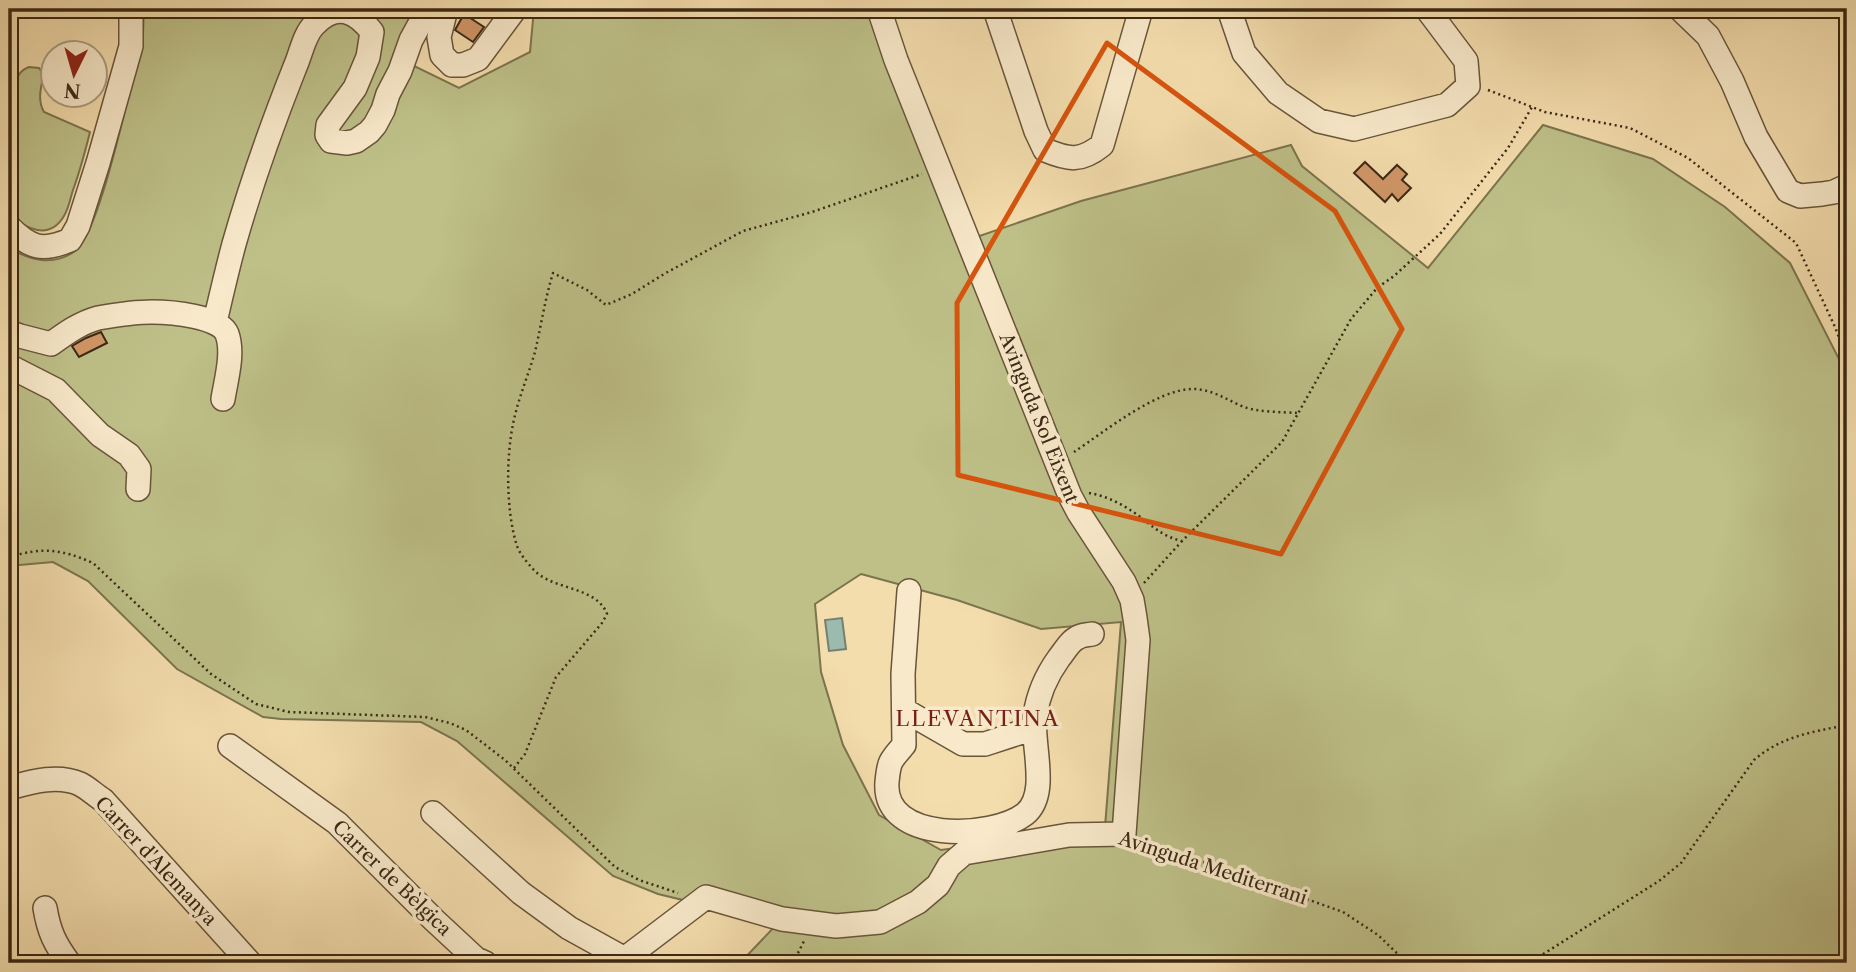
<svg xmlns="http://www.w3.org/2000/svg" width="1856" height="972" viewBox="0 0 1856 972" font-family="'Libre Caslon Text',serif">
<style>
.green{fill:#bec088;stroke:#7c744e;stroke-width:2;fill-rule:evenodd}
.water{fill:#9cbbaf;stroke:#758071;stroke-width:2}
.building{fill:#d19767;stroke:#3b2815;stroke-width:2}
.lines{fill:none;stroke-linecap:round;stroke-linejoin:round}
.minor-casing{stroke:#69553b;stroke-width:26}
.path{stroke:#3b2815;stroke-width:2.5;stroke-dasharray:2 3.5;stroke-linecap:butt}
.minor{stroke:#f8e9ca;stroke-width:23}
.marked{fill:none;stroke:#d7540d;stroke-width:5;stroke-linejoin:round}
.labels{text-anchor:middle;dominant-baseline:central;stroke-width:7;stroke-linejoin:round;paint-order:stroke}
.street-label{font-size:19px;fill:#3b2815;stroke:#f8e9ca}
.neighbourhood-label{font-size:21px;letter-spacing:2px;fill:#7a1f14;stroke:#f8e9ca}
</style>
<rect width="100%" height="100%" fill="#f4ddad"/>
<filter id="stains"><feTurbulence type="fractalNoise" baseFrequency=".00286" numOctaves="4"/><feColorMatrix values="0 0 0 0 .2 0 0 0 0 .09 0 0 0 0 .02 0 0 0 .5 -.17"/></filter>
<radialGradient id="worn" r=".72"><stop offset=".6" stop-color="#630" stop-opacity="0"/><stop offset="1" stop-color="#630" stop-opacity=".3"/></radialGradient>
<!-- green -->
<path class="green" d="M144 9H425L414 66 459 88 530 52 534 9H869L962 242 1081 201 1291 145 1302 166 1428 268 1543 125 1653 159 1725 207 1790 263 1839 359 1847 389V963H740L778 923 658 894 613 876 457 741 421 722 281 719 263 717 177 669 88 581 53 562 9 566V248C30 260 53 267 75 251 97 235 121 125 129 94 133 77 139 59 142 41 144 31 143 19 144 9ZM861 574 957 600 1041 629 1121 622 1105 827 941 850 879 815 843 745 821 672 815 604Z
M29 67 39 68 44 74C41 87 37 100 44 112L90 132C85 152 80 171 73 190 70 199 69 208 64 216 49 241 26 229 9 214V96C19 85 13 73 29 67Z"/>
<!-- water -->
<path class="water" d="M842 618 846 649 829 651 825 620Z"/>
<!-- building -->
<path class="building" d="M464 14 484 27 473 42 455 30Z
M1365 162 1383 179 1397 165 1407 174 1402 180 1411 188 1398 201 1392 194 1385 202 1354 173Z
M101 332 107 343 79 357 72 346 86 338Z"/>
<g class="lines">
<!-- minor casing -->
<g class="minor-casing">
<path id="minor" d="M446 9 439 37 442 55 452 65H463L478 59 515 9
M879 9 896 60 1070 496 1079 513 1124 582 1132 600 1135 618 1138 640 1124 834 1069 835 964 853
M995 9 1036 131 1045 150C1069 160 1081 162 1102 145L1141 9
M1229 9 1244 53 1278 93 1319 121 1354 129 1447 105 1468 86 1466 61 1427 9
M1680 9 1708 36 1732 81 1756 137 1788 191 1800 196 1822 194 1834 192 1847 186
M9 227C30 248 42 252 70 240L78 226 98 163 131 46V9
M215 322C221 296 227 270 234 244 251 184 272 125 295 67 301 54 304 34 315 24 337 2 356 11 372 32L368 57 355 88 328 125 327 135 331 141 347 143 356 141 369 132 375 125 383 110 388 94 400 71 411 40 428 9
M9 332 20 336 51 344C66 333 80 323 98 318 115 315 135 312 152 312 170 312 220 316 227 334 234 353 226 380 223 399
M9 366 56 390 100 435 129 455 139 469 138 489
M909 591 903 674 904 745C890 761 889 761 887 782 882 844 993 839 1025 814 1050 794 1031 743 1035 716 1038 694 1046 676 1059 658 1064 652 1070 641 1077 638 1080 635 1088 635 1092 634
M904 710 963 744H985L1034 728
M230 746 337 823 434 920 476 959 485 963
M9 788C31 782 57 774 80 784 88 788 95 795 103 800L250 963
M433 813 521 893 569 928 625 959
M45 908C49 932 55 944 69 963
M619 963 706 897 782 919 836 926 880 922 918 902 938 885 949 866 964 853"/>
</g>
<!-- path -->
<path class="path" d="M1488 90 1545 112 1630 128 1688 158 1796 243 1835 327 1847 359
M1074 452C1104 432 1157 389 1193 389 1212 389 1227 400 1244 407 1258 412 1282 412 1298 413
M1089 493C1107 496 1124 505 1139 516 1153 527 1164 537 1182 541L1282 442 1351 319 1377 288 1394 276 1440 234 1508 148 1532 107
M9 557C43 547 61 549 93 563L211 674 256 704 289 712 425 717 450 723 466 730 505 760 615 867 639 880 678 893
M1144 583 1182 541
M514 768 525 754 556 677 602 623 607 614C596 585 551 591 532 568 526 561 520 554 517 546 506 512 506 458 513 424 518 399 528 376 535 352 541 326 545 299 553 273L587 290 606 305 632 294 664 274 743 231 812 212 922 174
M1141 840 1343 912 1378 935 1403 959
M793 963 804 941
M1343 963C1359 956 1395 953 1409 963
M1529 963 1659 881 1681 863 1754 760C1782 736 1812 732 1847 725"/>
<!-- minor -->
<use href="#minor" class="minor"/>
</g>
<!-- marked area -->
<path class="marked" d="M1107 43 1335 211 1402 329 1281 554 958 475 957 303Z"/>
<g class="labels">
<!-- street labels -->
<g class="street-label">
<text transform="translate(1039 418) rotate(68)">Avinguda Sol Eixent</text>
<text transform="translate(156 861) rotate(47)">Carrer d'Alemanya</text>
<text transform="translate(1213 868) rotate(18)">Avinguda Mediterrani</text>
<text transform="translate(392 878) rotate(44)">Carrer de Bèlgica</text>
</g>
<!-- neighbourhood labels -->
<g class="neighbourhood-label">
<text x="978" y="718">LLEVANTINA</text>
</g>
</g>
<!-- margin -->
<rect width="1856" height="972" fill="none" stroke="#f4ddad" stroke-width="35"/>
<rect x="10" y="10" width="1835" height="951" fill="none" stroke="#3b2815" stroke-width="3.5"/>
<rect x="18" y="18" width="1821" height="937" fill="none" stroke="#3b2815" stroke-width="2"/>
<!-- north arrow -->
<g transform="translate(74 74) rotate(185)"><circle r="33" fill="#f8e9ca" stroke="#ac9c82" stroke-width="2"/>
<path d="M0-5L12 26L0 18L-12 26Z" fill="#8f2418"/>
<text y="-10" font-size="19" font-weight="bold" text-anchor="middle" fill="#3b2815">N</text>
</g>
<rect width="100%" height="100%" filter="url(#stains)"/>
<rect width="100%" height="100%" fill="url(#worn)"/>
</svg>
